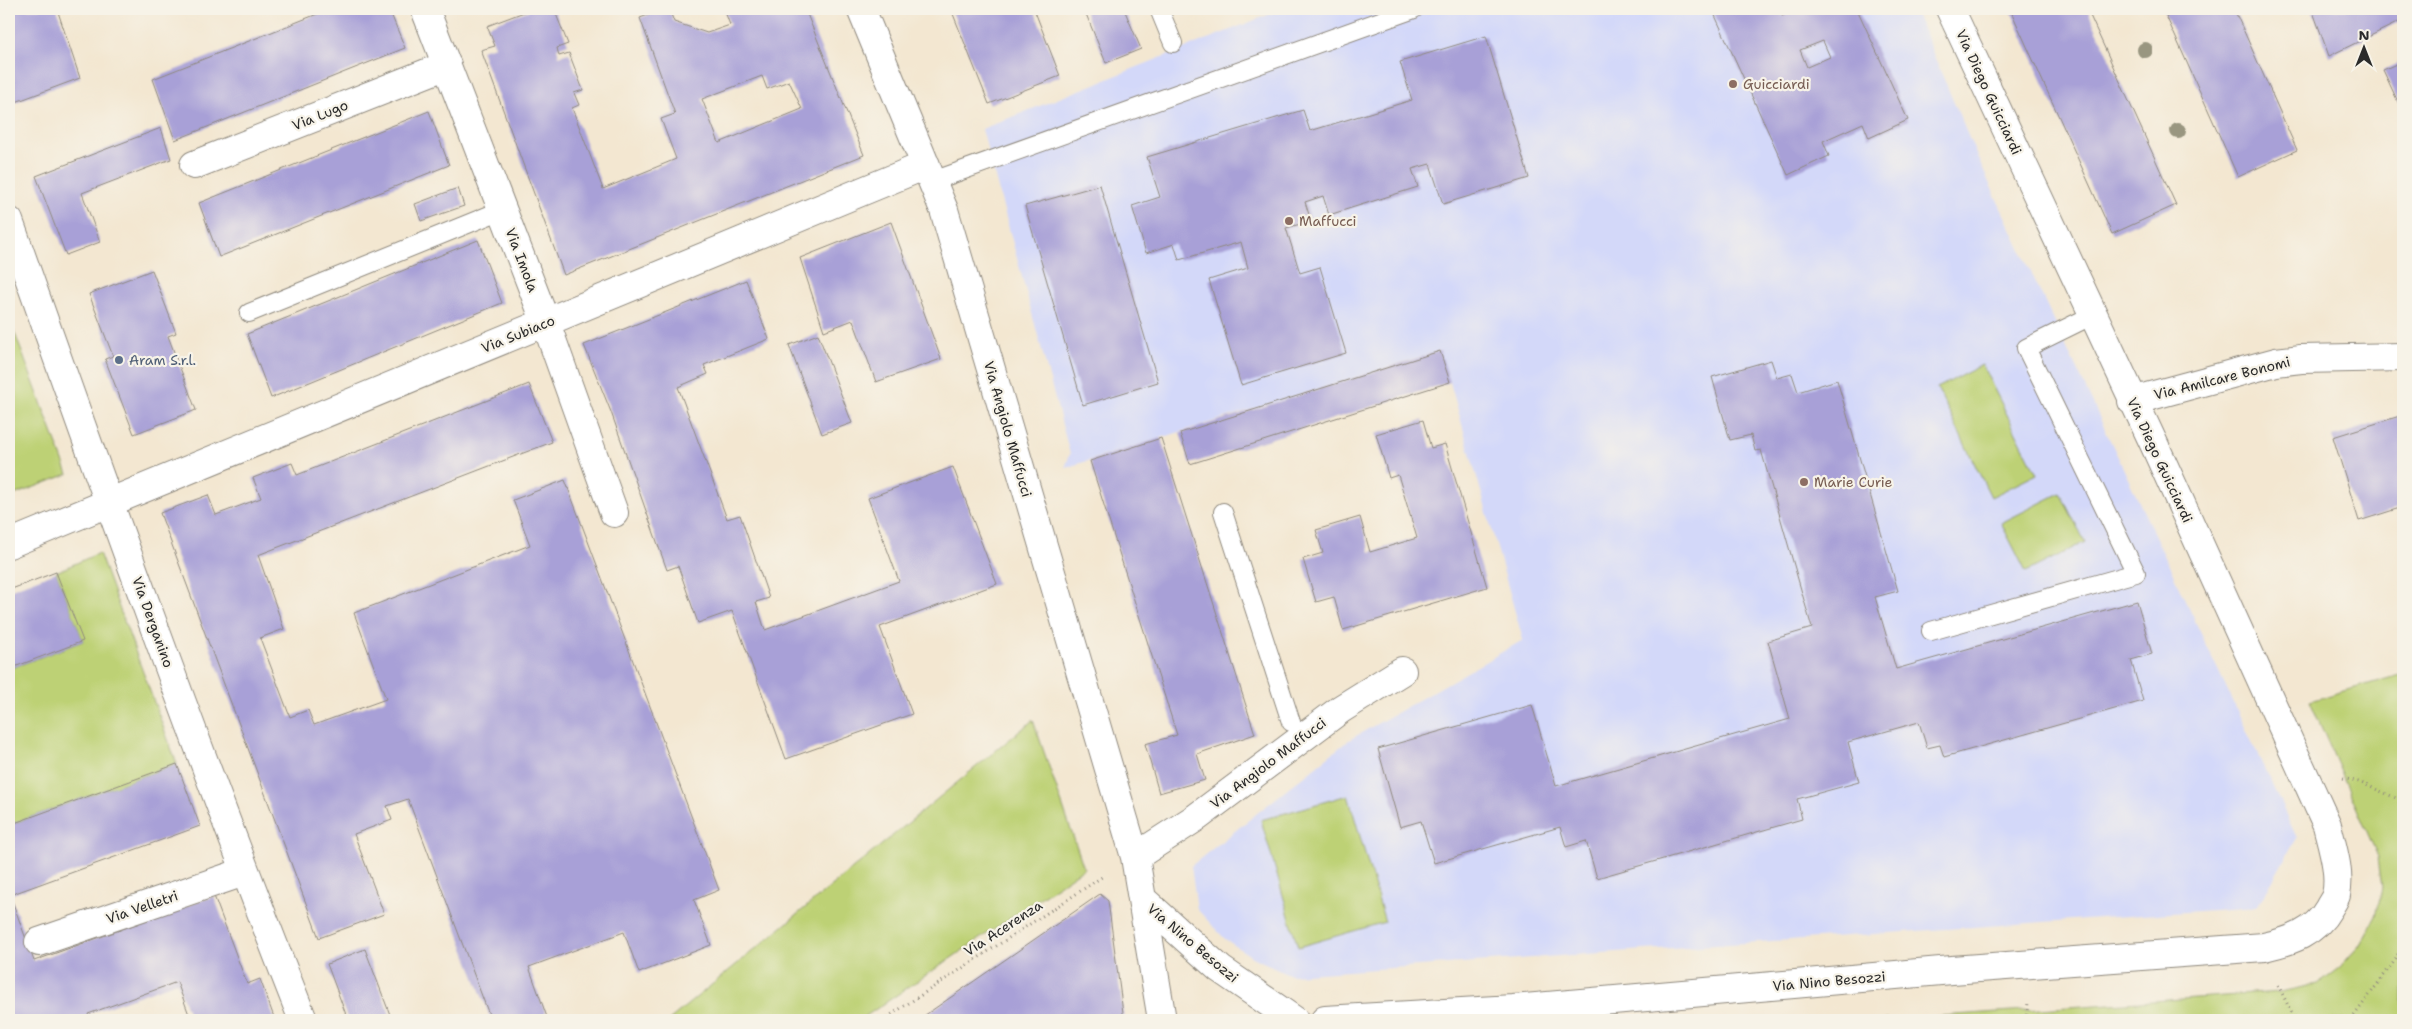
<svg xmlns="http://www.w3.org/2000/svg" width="2412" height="1029" viewBox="0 0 2412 1029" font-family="'Shantell Sans',sans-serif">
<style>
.built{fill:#d3d8f9}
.green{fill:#bdd175;stroke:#747e50}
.building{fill:#a8a0d7;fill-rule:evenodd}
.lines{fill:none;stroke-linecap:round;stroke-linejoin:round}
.lane-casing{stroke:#8f897e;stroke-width:20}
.street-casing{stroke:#8f897e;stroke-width:30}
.path{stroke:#8f897e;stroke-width:3;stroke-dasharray:1 4;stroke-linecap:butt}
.lane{stroke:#fff;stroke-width:18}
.street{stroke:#fff;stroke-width:28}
.tree{fill:#999680}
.education-dot{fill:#8d6e63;stroke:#f7f3e8;stroke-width:2}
.service-dot{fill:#5c6f8a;stroke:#f7f3e8;stroke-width:2}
.labels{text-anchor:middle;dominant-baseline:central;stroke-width:4.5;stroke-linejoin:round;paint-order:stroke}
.education-label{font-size:14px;fill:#785e54;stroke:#f7f3e8;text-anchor:start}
.street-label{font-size:14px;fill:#2b2b2b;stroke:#f7f3e8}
.service-label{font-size:14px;fill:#4e5e75;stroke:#f7f3e8;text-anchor:start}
</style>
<rect width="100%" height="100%" fill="#f7f3e8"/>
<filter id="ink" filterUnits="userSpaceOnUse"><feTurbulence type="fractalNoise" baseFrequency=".02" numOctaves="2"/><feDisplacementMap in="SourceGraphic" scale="10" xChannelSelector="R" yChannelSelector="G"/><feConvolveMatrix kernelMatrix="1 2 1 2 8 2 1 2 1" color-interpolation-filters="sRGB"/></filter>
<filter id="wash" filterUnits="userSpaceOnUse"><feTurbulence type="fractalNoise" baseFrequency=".0096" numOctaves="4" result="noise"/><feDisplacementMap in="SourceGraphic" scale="20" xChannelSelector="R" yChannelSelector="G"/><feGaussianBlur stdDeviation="1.12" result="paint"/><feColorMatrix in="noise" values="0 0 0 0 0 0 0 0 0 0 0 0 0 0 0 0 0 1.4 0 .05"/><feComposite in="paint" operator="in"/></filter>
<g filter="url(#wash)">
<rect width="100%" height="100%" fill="#f3e7d1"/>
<!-- built -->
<path class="built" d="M1283 9H1914L1978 159 2297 838 2257 907 1291 975 1252 957 1225 939 1197 909 1191 866 1349 740 1523 640 1450 382 1439 351 1065 468 1070 454 982 129Z"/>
<!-- green -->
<path class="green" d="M9 318 68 474 9 497Z
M1982 365 2037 474 1991 497 1937 388Z
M2060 493 2085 542 2026 572 2001 523Z
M99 553 177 764 9 825V669L83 641 56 572Z
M2403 674V1020H1885L2280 992 2318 984 2340 967 2359 946 2376 916 2382 888 2378 857 2310 701Z
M1033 720 1084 868 860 1020H669Z
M1348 795 1385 922 1298 947 1261 820Z"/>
<g id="blocks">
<!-- building -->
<path class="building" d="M9 9H57L80 78 13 103 9 92Z
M330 9H389L405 48 175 140 153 79Z
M532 9H554L568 44 557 48 559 56 569 53 583 90 574 93 579 105 572 108 603 189 676 159 661 119 675 114 640 18 664 9H669L674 22 707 33 730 25 724 9H805L864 155 564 275 481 50 495 46 487 26ZM762 76 767 89 789 81 802 109 719 143 702 99Z
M951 9H1034L1060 76 989 104Z
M1084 9H1124L1141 49 1106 63Z
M1712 9H1779L1782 16 1798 9H1857L1908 120 1869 138 1863 123 1823 141 1829 156 1788 175ZM1823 41 1830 57 1807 67 1800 50Z
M2010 9H2087L2176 205 2112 234Z
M2163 9H2234L2297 150 2238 177Z
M2312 9H2403V20L2329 56Z
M1486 36 1529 178 1443 204 1430 164 1412 169 1418 187 1329 215 1323 196 1305 202 1311 221 1286 228 1300 273 1320 267 1346 353 1241 385 1209 280 1248 268 1241 242 1179 260 1174 244 1146 253 1132 206 1160 197 1147 157 1303 110 1310 131 1412 100 1400 62Z
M2403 61V102L2399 104 2383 70Z
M429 111 449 165 219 257 199 203Z
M161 128 171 159 82 193 100 242 66 255 36 176Z
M1100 185 1158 382 1083 405 1025 206Z
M458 188 464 206 421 221 415 204Z
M891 222 941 359 876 382 853 320 824 331 800 258Z
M478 240 502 303 271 398 247 334Z
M152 270 176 333 168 336 196 410 134 434 105 359 113 356 89 294Z
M746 280 769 339 704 365 708 374 678 387 727 519 740 515 769 598 756 602 765 630 899 581 868 498 953 467 997 584 880 627 912 714 786 759 732 611 698 623 678 566 667 570 611 412 584 345Z
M818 334 852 423 822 434 789 345Z
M1440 351 1450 382 1190 464 1180 433Z
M1771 360 1777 378 1792 374 1798 392 1837 380 1898 591 1875 597 1896 669 2137 601 2152 654 2131 660 2143 701 1944 757 1940 745 1927 748 1919 722 1848 742 1859 782 1797 799 1802 819 1597 878 1586 841 1566 847 1560 827 1434 863 1421 821 1400 827 1378 749 1532 705 1556 786 1790 719 1768 641 1812 628 1761 450 1755 451 1751 435 1730 440 1712 377Z
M529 384 552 442 258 555 284 629 260 638 290 717 308 710 314 725 386 699 354 613 530 545 513 500 565 480 719 890 694 900 711 945 639 973 624 932 529 967 548 1020H491L408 799 387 806 392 820 354 834 384 914 319 938 160 513 208 495 216 515 261 498 253 478 292 463 297 475Z
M2403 415V507L2359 521 2333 437Z
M1423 420 1431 448 1445 444 1487 587 1343 630 1334 597 1316 602 1303 559 1323 553 1316 530 1360 517 1370 552 1417 538 1398 475 1389 478 1376 434Z
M1161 438 1255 734 1197 754 1205 780 1159 793 1145 744 1177 735 1090 461Z
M56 572 83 641 9 669V590Z
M177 764 200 826 10 895 34 961 214 896 247 984 260 979 275 1020H191L177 982 88 1014 90 1020H9V825Z
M1100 894 1108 901 1124 1020H918Z
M365 949 392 1020H348L327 964Z"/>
</g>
</g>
<g filter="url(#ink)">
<use href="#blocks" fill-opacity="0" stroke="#8f897e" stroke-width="1"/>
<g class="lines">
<!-- lane casing -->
<g class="lane-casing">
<path id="lane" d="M1159 9 1173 43
M933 181 1414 9
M249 313 502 210
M1223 512 1291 722
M1931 631 2136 573 2026 348 2093 315"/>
</g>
<!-- street casing -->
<g class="street-casing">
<path id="street" d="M425 9 546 323 614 513
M861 9 944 210 1135 857 1162 1020
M194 165 447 65
M9 221C103 488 199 756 303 1020
M2132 401 2276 362 2301 359 2403 357
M9 544 926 165
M1135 857 1197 817 1341 709 1402 671
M1142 899 1220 969 1294 1020
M39 942 244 872
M1325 1020 1513 1009 1952 970 2264 947C2291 941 2315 933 2329 908 2331 904 2335 899 2336 895 2341 873 2332 846 2327 825L2154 444 1950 9"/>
</g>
<!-- path -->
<path class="path" d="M2343 778 2359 782 2403 801
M2278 985 2295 1020
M883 1020 1102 877
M2026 1020 2028 1003
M2351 1020 2396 959 2403 942"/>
<!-- lane -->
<use href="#lane" class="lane"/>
<!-- street -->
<use href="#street" class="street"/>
</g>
<!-- trees -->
<g class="tree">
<circle cx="2145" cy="50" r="8"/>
<circle cx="2178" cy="131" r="8"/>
</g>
</g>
<!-- markers -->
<g class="education-dot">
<circle cx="1733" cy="84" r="5"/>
<circle cx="1289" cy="221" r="5"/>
<circle cx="1804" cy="482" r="5"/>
</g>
<circle class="service-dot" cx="119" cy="360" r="5"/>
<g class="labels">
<!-- education labels -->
<g class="education-label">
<text x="1743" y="84">Guicciardi</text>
<text x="1299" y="221">Maffucci</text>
<text x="1814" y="482">Marie Curie</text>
</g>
<!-- street labels -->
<g class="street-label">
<text transform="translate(1989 92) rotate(65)">Via Diego Guicciardi</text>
<text transform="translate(320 115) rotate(-22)">Via Lugo</text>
<text transform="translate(522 260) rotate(69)">Via Imola</text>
<text transform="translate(518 334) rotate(-22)">Via Subiaco</text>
<text transform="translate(2222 378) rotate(-14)">Via Amilcare Bonomi</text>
<text transform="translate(1008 429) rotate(74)">Via Angiolo Maffucci</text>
<text transform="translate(2160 460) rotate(65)">Via Diego Guicciardi</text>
<text transform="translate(153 622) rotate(70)">Via Derganino</text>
<text transform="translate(1268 763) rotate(-37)">Via Angiolo Maffucci</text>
<text transform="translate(142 907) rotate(-19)">Via Velletri</text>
<text transform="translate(1003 928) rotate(-33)">Via Acerenza</text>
<text transform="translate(1193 943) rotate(40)">Via Nino Besozzi</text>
<text transform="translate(1829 981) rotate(-5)">Via Nino Besozzi</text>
</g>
<!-- service labels -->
<g class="service-label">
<text x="129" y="360">Aram S.r.l.</text>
</g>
</g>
<!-- margin -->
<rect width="2412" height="1029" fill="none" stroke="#f7f3e8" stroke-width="30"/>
<!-- north arrow -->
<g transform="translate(2364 48)" stroke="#f7f3e8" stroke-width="4" paint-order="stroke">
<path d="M0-4L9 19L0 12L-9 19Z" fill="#2b2b2b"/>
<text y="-8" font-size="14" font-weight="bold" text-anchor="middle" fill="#2b2b2b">N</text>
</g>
</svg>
